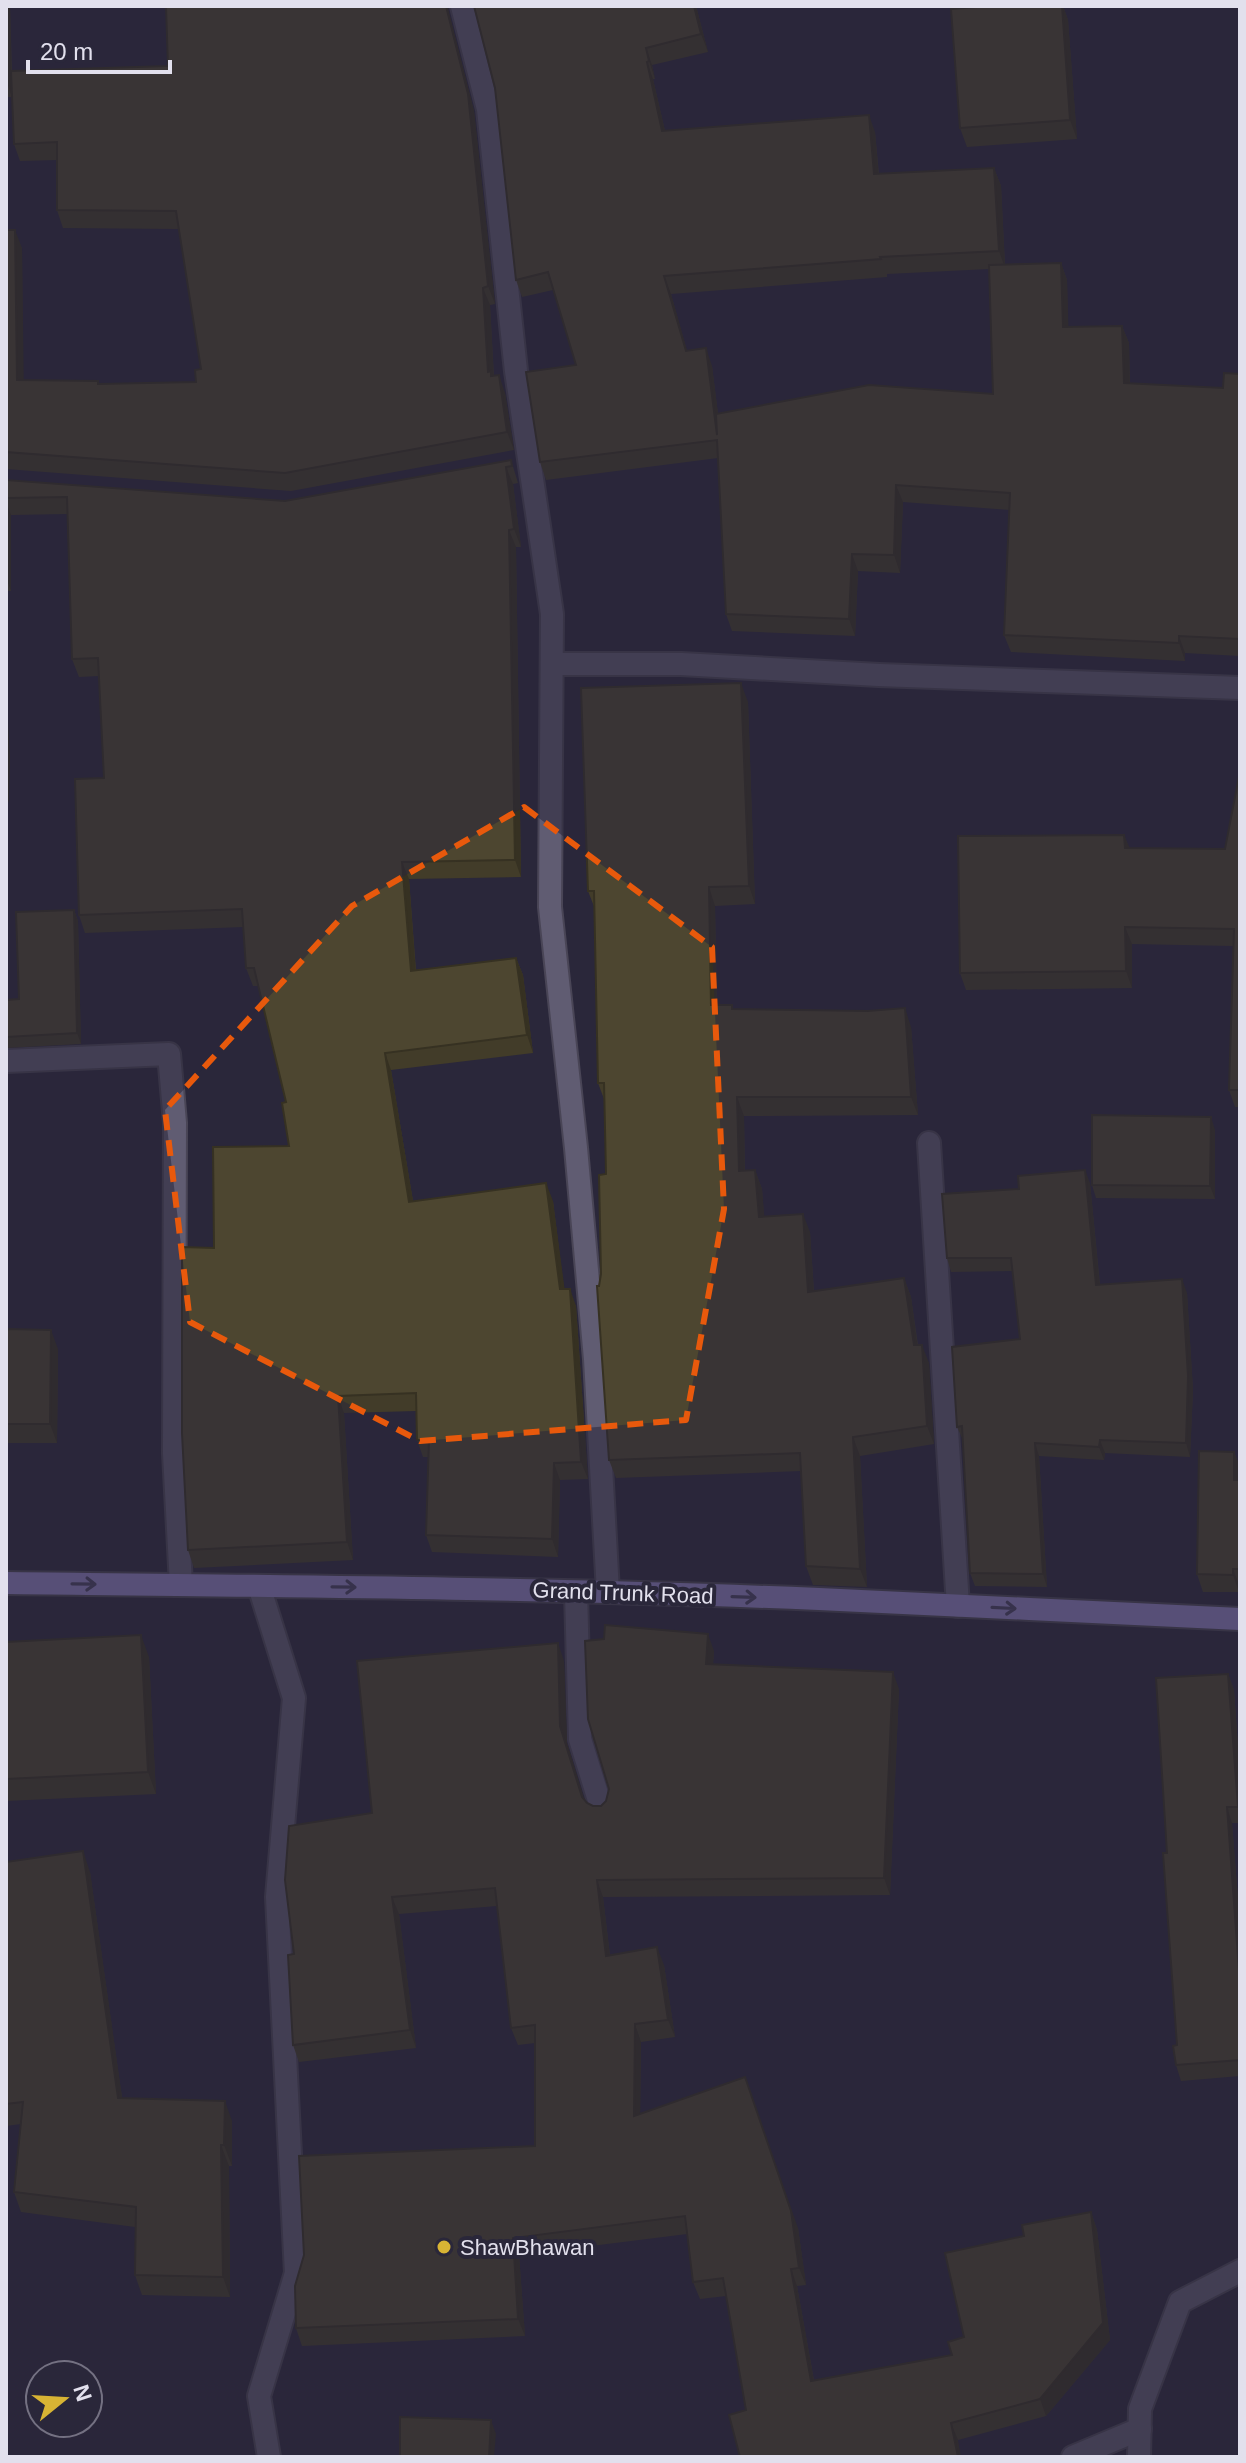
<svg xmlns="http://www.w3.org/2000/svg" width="1246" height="2463" viewBox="0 0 1246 2463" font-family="Helvetica,sans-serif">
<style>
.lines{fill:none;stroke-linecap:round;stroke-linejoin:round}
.minor-casing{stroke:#494556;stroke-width:26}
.tertiary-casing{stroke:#494556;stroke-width:26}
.primary-casing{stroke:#494556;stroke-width:26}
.minor{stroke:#605c72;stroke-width:22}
.tertiary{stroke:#605c72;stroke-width:22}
.primary{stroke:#8e81c0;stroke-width:22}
.wall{fill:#423c29;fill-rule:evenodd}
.shaded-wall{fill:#363122}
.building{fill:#4d4630;stroke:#363122;stroke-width:2}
.oneway{stroke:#484262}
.marked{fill:none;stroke:#e8590c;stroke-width:6;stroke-dasharray:16 10;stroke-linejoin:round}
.poi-dot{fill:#d8b434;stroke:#2a273a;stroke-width:3}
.labels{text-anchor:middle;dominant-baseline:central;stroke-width:8;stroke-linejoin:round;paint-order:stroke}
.street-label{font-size:22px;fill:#e2e0ed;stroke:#2a273a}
.poi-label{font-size:22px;fill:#e2e0ed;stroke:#2a273a;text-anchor:start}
</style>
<rect width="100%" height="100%" fill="#2a273a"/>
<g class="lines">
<!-- minor casing -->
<g class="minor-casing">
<path id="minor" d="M462 6 488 109 516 371 552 614 550 907 576 1148 595 1359 608 1592
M552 664H681L879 675 1240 688
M6 1061 169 1054 175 1123 174 1453 181 1585
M929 1143 958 1606
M259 1586 294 1698 277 1897 296 2273 259 2396 269 2457
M576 1592 580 1739 602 1810
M1073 2457 1140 2429"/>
</g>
<!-- tertiary casing -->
<g class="tertiary-casing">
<path id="tertiary" d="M1139 2457 1140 2409 1180 2302 1240 2271"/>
</g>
<!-- primary casing -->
<g class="primary-casing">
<path id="primary" d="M6 1583C277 1586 548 1588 819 1599 959 1605 1100 1613 1240 1619"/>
</g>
<!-- minor -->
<use href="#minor" class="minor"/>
<!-- tertiary -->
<use href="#tertiary" class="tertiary"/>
<!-- primary -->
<use href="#primary" class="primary"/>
</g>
<!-- wall -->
<path class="wall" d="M6 6H10L12 71 168 66 448 9 474 111 495 304 490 305 494 376 505 393 514 450 291 491 6 469V230L22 248 23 380 98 381 99 384 196 382 201 369 179 229 63 228 57 210V160L20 161 14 144 12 97H6Z
M474 6H696L708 52 652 65 655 79H653L665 131 875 132 879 174 994 168 1001 186 1005 264 1061 263 1067 280 1068 327 1122 326 1129 343 1130 383 1223 388 1240 374V656L1185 653V661L1011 652 1004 635 1010 510 903 502 900 573 858 571 855 636 732 631 726 614 718 458 546 480 540 462 576 365 553 290 522 297 516 280 495 88ZM989 269 993 394 718 414 712 366 687 351 671 294 887 277V274Z
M990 6H1063L1068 20 1077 139 967 147 960 128Z
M511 460 518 483 513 484 521 547H516L521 877 409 879 416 970 516 958 523 975 533 1053 391 1070 413 1201H553L564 1289 576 1306 588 1479 560 1480 558 1557 432 1552 426 1535 428 1457H423L417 1440 416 1411 344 1413 353 1560 194 1568 188 1550 214 1248 289 1146 286 1102 258 986H253L246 968 243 927 85 933 79 915 104 778 99 676 79 677 72 659 67 514 11 515V591H6V480L285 501Z
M748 702 755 904 715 906 717 1005H732L733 1009 911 1027 918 1115 744 1116 745 1171 755 1170 762 1189 764 1216 810 1232 814 1291 904 1278 911 1297 918 1345 929 1363 934 1444 860 1456 867 1587 813 1585 806 1566 801 1471 616 1478 609 1460 599 1286 606 1174 604 1099 598 1083 595 909 588 891Z
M1240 771V1107H1235L1229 1090 1233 946 1132 944V988L966 990 960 973 1124 835 1129 848 1225 849Z
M74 910 78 921 81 1044 6 1048V1000L19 999Z
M1215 1130V1199L1096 1198 1092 1185Z
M1090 1183 1100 1284 1187 1293 1193 1390 1190 1457 1105 1453 1104 1460 1039 1456 1047 1587 975 1586 970 1573 963 1440 957 1427 1020 1339 1013 1271 951 1272 947 1258Z
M6 1329 58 1349 57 1443H6Z
M1234 1452 1240 1467 1239 1592H1203L1197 1574Z
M6 1642 149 1657 156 1794 6 1801Z
M714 1651 713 1664 899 1689 890 1895 603 1897 610 1955 664 1965 675 2037 641 2042 640 2114 798 2228 806 2285 797 2286 814 2380 952 2355 964 2337 1024 2236 1091 2212 1097 2230 1110 2340 1046 2416 958 2440 746 2410 726 2296 700 2299 693 2282 687 2234 519 2255 525 2336 302 2346 296 2328 535 2146V2043L518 2045 511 2028 497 1906 399 1914 416 2048 299 2062 293 2045 294 1954 372 1813 564 1661 567 1743 584 1799 587 1803 593 1806H601L606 1801Z
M1228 1674 1234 1690 1240 1775V1823H1232L1240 1924V2076L1181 2081 1176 2065 1177 2045 1167 1853Z
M6 1862 90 1872 122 2098 232 2121V2166H229L230 2297 142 2295 135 2275V2227L21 2212 14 2192 21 2124 6 2126Z"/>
<!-- shaded-wall -->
<path class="shaded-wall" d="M6 6H10L12 97 6 80Z
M446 6H449L448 9 474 111 495 304 488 286Z
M694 6H696L708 52 701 34Z
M1062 6H1063L1068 20 1077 139 1070 120Z
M646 48 652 65 655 79 649 61Z
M647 62 653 79 669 148 662 131Z
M869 115 875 132 880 191 874 174Z
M994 168 1001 186 1005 268 999 251Z
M15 230 22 248 24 398 17 380Z
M1061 263 1067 280 1069 345 1063 327Z
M664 276 671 294 692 368 686 351Z
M483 288 490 305 494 381 488 372Z
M1122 326 1129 343 1130 401 1124 383Z
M706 348 712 366 723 453 717 435Z
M499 375 505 393 514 450 507 432Z
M506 467 513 484 521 547 514 529Z
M896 485 903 502 900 573 894 555Z
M6 501 11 515V591L6 578Z
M509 530 516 547 521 877 515 860Z
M852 554 858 571 855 636 849 619Z
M1179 636 1185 653V661L1179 643Z
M741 683 748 702 755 904 749 886Z
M6 687 10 757 9 803 6 794Z
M1124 835 1131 851 1125 848Z
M402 862 409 879 417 988 411 971Z
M709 887 715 906 717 1023 711 1005Z
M74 910 78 921 81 1044 77 1033Z
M1125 927 1132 944V988L1126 971Z
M516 958 523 975 533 1053 527 1035Z
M905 1008 911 1027 918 1115 911 1097Z
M385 1053 391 1070 416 1219 409 1202Z
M737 1097 744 1116 745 1190 739 1171Z
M1211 1117 1215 1130V1199L1210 1186Z
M755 1170 762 1189 766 1235 759 1217Z
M1085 1170 1090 1183 1101 1298 1096 1285Z
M546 1183 553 1201 567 1307 560 1289Z
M803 1214 810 1232 815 1310 808 1292Z
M904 1278 911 1297 920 1364 914 1345Z
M1182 1279 1187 1293 1193 1390 1190 1457 1186 1443Z
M570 1289 576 1306 588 1479 581 1462Z
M51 1330 58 1349 57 1443 50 1424Z
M922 1345 929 1363 934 1444 927 1426Z
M338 1396 344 1413 353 1560 347 1542Z
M853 1437 860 1456 867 1587 860 1569Z
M1100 1440 1105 1453 1104 1460 1099 1447Z
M1035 1443 1039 1456 1047 1587 1043 1574Z
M1234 1452 1240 1467V1496L1234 1480Z
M554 1463 560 1480 558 1557 552 1539Z
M1233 1569 1240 1587 1239 1592 1233 1575Z
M708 1634 714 1651 712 1681 706 1664Z
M141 1635 149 1657 156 1794 148 1772Z
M558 1643 564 1661 567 1743 589 1814 560 1726Z
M893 1672 899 1689 890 1895 884 1878Z
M1228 1674 1234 1690 1240 1775V1813L1238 1807Z
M1227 1807 1232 1823 1240 1924V1985Z
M83 1851 90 1872 125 2118 118 2098Z
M597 1880 603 1897 612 1974 606 1956Z
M392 1897 399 1914 416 2048 410 2030Z
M657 1947 664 1965 675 2037 668 2020Z
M635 2024 641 2042 640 2133 634 2116Z
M745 2077 798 2228 806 2285 799 2268Z
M225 2101 232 2121V2166L224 2145Z
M221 2145 229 2166 230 2297 223 2277Z
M1091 2212 1097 2230 1110 2340 1046 2416 1040 2399Z
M513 2238 519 2255 525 2336 518 2319Z
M791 2269 797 2286 817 2398 811 2381Z
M491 2420 496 2434 494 2457H489Z
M951 2423 958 2440 961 2457H958Z"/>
<!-- building -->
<path class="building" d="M166 6H446L468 94 488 286 483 288 488 372 491 371V376L499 375 507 432 285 473 6 452V230H15L17 380 98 381V384L196 382 195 370 201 369 176 211 57 210V142L14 144 11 71 168 66Z
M474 6H694L701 34 646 48 649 61 647 62 662 131 869 115 874 174 994 168 999 251 880 257 881 259 664 276 686 351 706 348 717 435 716 414 869 385 993 394 989 265 1061 263 1063 327 1122 326 1124 383 1223 388 1224 373 1240 374V639L1179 636V643L1004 635 1010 493 896 485 894 555 852 554 849 619 726 614 717 440 540 462 526 372 576 365 548 272 516 280 495 88Z
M990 6H1062L1070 120 960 128 951 9Z
M511 460 512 466 506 467 514 529 509 530 515 860 402 862 411 971 516 958 527 1035 385 1053 409 1202 546 1183 560 1289H570L581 1462 554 1463 552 1539 426 1535 429 1440H417L416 1393 338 1396 347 1542 188 1550 182 1433V1247L214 1248 213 1147 289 1146 282 1103 286 1102 254 968H246L242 909 79 915 75 779 104 778 98 658 72 659 67 497 6 498V480L285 501Z
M741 683 749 886 709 887 711 1005H732V1009L868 1011 905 1008 911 1097H737L739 1171 755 1170 759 1217 803 1214 808 1292 904 1278 914 1345H922L927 1426 853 1437 860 1569 806 1566 800 1453 609 1460 597 1286H599L601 1274 599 1175 606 1174 604 1083H598L594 891H588L581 688Z
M1240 771V1090H1229L1234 929 1125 927 1126 971 960 973 958 836 1124 835 1125 848 1225 849Z
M74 910 77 1033 6 1037V1000L19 999 16 912Z
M1092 1115 1211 1117 1210 1186 1092 1185Z
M1085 1170 1096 1285 1182 1279 1188 1376 1186 1443 1100 1440 1099 1447 1035 1443 1043 1574 970 1573 962 1426 957 1427 952 1347 1020 1339 1011 1258H947L942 1194 1019 1189 1018 1176Z
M6 1329 51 1330 50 1424H6Z
M1199 1451 1234 1452V1480H1240V1569H1233V1575L1197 1574Z
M605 1625 708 1634 706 1664 893 1672 884 1878 597 1880 606 1956 657 1947 668 2020 635 2024 634 2116 745 2077 791 2211 799 2268 791 2269 811 2381 952 2355 948 2342 964 2337 945 2253 1024 2236 1022 2225 1091 2212 1103 2323 1040 2399 951 2423 958 2457H740L729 2415 746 2410 723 2278 693 2282 685 2216 513 2238 518 2319 296 2328 295 2286 304 2255 299 2156 535 2146V2025L511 2028 495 1888 392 1897 410 2030 293 2045 288 1955 294 1954 285 1880 289 1826 372 1813 357 1661 558 1643 560 1726 582 1797 587 1803 593 1806H601L606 1801 609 1789 588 1719 585 1641 604 1639Z
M141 1635 148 1772 6 1779V1642Z
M1228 1674 1238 1807H1227L1240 1985V2060L1176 2065 1173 2046 1177 2045 1163 1853H1167L1156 1678Z
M83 1851 118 2098 225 2101 224 2145H221L223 2277 135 2275 136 2207 14 2192 23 2102 6 2104V1862Z
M400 2417 491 2420 489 2457H400Z"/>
<!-- one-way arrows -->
<defs><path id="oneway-shaft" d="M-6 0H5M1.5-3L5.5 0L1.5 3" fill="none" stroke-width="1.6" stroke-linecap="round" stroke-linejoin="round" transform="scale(2)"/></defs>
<g class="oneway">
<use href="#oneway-shaft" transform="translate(84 1584) rotate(1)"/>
<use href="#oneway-shaft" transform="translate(344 1587) rotate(1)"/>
<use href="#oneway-shaft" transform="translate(744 1597) rotate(2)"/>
<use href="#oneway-shaft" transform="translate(1004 1608) rotate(3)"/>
</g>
<!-- marked area -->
<path d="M0 0H1246V2463H0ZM524 807 712 947 724 1209 686 1420 420 1441 190 1322 165 1110 352 906Z" fill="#2a273a" fill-opacity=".55" fill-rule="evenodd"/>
<path class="marked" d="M524 807 712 947 724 1209 686 1420 420 1441 190 1322 165 1110 352 906Z"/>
<!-- markers -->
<circle class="poi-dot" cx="444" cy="2247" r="8"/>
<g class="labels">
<!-- street labels -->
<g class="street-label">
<text transform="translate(623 1593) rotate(2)">Grand Trunk Road</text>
</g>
<!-- poi labels -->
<g class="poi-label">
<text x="460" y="2247">ShawBhawan</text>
</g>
</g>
<!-- border -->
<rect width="1246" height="2463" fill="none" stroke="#e2e0ed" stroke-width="16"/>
<!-- north arrow -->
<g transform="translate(64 2399) rotate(72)"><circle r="38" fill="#2a273a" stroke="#747182" stroke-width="2"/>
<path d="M0-6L14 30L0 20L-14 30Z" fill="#d8b434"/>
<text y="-12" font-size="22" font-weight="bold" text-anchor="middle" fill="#e2e0ed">N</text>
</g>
<!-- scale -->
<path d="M28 60v12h142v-12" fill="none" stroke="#e2e0ed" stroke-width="4"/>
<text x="40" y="60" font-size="24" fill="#e2e0ed" stroke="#2a273a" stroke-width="6" paint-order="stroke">20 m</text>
</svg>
